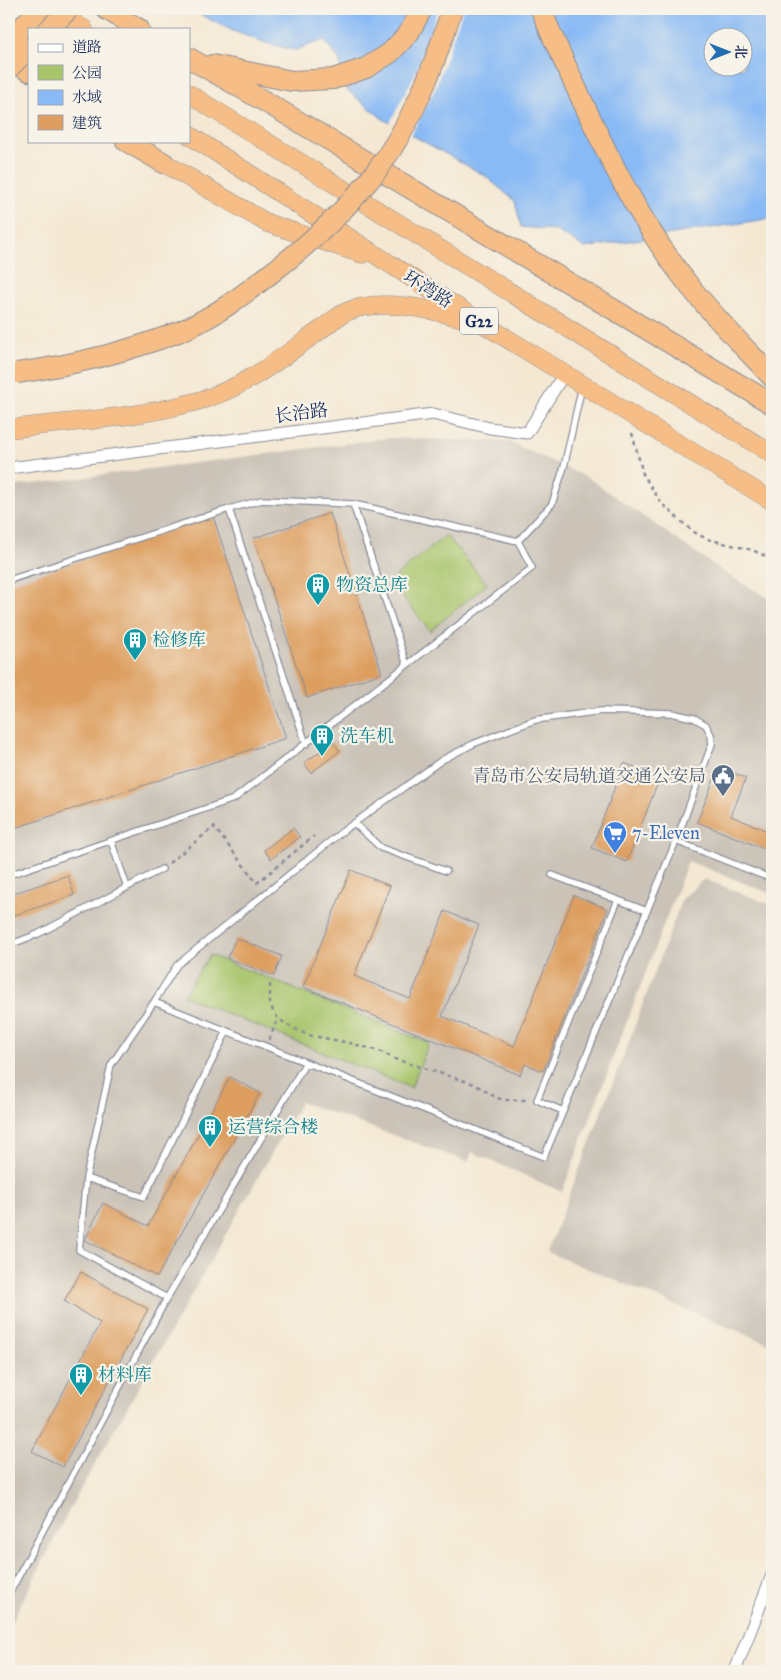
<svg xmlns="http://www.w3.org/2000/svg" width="781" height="1680" viewBox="0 0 781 1680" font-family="'IM FELL Great Primer','Noto Serif SC',serif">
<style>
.industrial{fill:#cbc3b8}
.green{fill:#a8c56c;stroke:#627a65}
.water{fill:#88baf5;stroke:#5274aa;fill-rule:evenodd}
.pier{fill:#f4e8d3}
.building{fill:#dd9e5f}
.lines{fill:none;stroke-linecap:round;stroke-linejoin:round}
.service-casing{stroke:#888c98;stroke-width:8}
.minor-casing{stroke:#888c98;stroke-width:13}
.trunk-casing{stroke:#888c98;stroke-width:19}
.motorway-casing{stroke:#888c98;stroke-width:22}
.path{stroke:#888c98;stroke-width:2.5;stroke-dasharray:4 4;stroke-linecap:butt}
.service{stroke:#fff;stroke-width:5.5}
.minor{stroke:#fff;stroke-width:11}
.trunk{stroke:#f6be86;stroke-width:18}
.motorway{stroke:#f6be86;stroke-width:20}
.motorway-bridge-casing{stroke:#888c98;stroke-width:22;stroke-linecap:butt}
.motorway-bridge{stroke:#f6be86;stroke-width:20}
.labels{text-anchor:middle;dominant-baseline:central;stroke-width:4.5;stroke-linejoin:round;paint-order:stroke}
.shield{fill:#f7f3e8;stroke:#5d6a87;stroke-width:1}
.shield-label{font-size:16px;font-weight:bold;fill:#1b2f5e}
.street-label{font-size:18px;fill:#1b2f5e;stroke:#f7f3e8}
.culture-label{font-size:18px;fill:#0d838f;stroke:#f7f3e8;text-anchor:start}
.service-label{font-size:18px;fill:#4e5e75;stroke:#f7f3e8;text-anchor:end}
.shop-label{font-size:18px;fill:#366cbe;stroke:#f7f3e8;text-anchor:start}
</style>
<rect width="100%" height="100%" fill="#f7f3e8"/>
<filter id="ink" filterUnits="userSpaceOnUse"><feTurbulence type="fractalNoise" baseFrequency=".02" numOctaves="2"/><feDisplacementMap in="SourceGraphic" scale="10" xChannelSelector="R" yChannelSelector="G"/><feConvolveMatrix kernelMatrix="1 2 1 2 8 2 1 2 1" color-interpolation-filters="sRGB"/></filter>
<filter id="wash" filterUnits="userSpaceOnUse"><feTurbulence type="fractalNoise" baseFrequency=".0096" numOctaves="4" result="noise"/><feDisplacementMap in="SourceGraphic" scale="20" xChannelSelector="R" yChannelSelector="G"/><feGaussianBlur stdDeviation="1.12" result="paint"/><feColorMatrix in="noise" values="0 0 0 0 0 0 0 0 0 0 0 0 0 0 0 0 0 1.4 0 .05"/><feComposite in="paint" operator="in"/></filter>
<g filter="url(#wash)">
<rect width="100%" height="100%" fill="#f4e8d3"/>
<!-- industrial -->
<path class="industrial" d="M390 438 510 442 588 478 728 575 772 600V894L688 861 562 1192 472 1152 468 1162 301 1102 74 1501 9 1627V487Z
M704 879 772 905V1345L547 1252 625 1052 682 899Z"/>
<!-- green -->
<path class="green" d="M446 535 487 584 430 631 390 581Z
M210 955 429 1043 411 1088 183 996Z"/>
<!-- water -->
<path class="water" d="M189 9H772V218L585 248 555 230 521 227 515 201 484 175 383 119 346 89 339 59 324 40 295 50 269 44 233 31ZM714 38H744V68H714Z"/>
<!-- pier -->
<path class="pier" d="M438 9H463L435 89 410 137 389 125 417 70Z"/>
<g id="blocks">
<!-- building -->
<path class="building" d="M330 513 382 673 307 698 254 538Z
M213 516 286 738 9 830V584Z
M333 742 340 751 311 773 304 763Z
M624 763 660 777 627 862 592 848Z
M719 767 746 778 731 816 768 831 772 819V852L697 822Z
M293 828 300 837 271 859 264 850Z
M351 870 390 886 354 976 410 999 445 911 479 925 442 1016 514 1046 574 895 608 909 543 1071 525 1064 520 1075 303 987Z
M68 875 74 895 9 917V895Z
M236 938 282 956 274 976 227 958Z
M230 1077 260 1093 157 1277 85 1240 103 1203 148 1226Z
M81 1272 148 1309 63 1467 32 1451 100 1323 64 1301Z"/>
</g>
</g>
<g filter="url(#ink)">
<use href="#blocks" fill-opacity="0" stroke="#888c98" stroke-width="1"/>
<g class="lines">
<!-- service casing -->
<g class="service-casing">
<path id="service" d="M353 504 407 665
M229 509 306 744
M9 580 229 509 262 500 353 504 518 541
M354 823 381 848 446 871
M111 841 127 887
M9 875 234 799 532 568 518 541 552 504 564 467 582 386
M552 875 647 911
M9 945 38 934 162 869
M154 1002 544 1157 676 841 772 879
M563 1111 537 1100 618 900
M86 1178 111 1065 154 1002 177 965 343 831 442 760 473 744 535 720 601 711 671 713 694 718 706 725 711 735 712 744 676 841
M167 1298 79 1250 86 1178 144 1197 227 1031
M9 1594 167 1298 305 1064 310 1065"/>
</g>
<!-- minor casing -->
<g class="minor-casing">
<path id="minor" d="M9 468 433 414 490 428 527 433 564 374
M735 1671 772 1575"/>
</g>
<!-- trunk casing -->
<g class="trunk-casing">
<path id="trunk" d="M51 9 84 29
M189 94 772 454
M189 135 485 325 772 501
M164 163 267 223 362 254
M9 429C74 421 145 418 208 398 246 385 279 360 312 336 323 329 334 318 346 312 379 297 431 309 465 319"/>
</g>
<!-- motorway casing -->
<g class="motorway-casing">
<path id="motorway" d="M106 9 139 29
M541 9 550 31C590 117 628 208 688 284 714 317 744 347 772 377
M189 58 264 101 772 404
M9 59 29 71
M212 65 292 81 333 79 366 68 390 53 409 33 422 9
M126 141 164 163"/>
</g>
<!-- path -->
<path class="path" d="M632 433 643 474 661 503 692 531 707 539 752 550 772 559
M169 863 214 827 257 883 314 836
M270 984V1003L273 1011 278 1018 287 1025 308 1035 350 1043 379 1051 395 1059 474 1084 497 1098 505 1100H528
M269 1040 278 1018"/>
<!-- service -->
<use href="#service" class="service"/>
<!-- minor -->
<use href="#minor" class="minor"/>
<!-- trunk -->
<use href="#trunk" class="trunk"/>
<!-- motorway -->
<use href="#motorway" class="motorway"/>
<!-- motorway-bridge casing -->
<g class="motorway-bridge-casing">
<path id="motorway-bridge" d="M49 29 69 9
M9 42 39 9
M9 68 29 48
M17 373C73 365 128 352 181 331 214 317 242 296 270 274 307 246 342 214 371 178 410 129 434 68 452 9"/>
</g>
<!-- motorway-bridge -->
<use href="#motorway-bridge" class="motorway-bridge"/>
</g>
</g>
<!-- icons -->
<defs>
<g id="building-pin" transform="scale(1.25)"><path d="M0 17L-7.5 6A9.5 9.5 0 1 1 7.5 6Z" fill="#0f9aa8" stroke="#f7f3e8"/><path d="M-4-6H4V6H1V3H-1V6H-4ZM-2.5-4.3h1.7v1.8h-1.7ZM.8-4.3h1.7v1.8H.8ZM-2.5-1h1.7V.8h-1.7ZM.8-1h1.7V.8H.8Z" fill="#fff"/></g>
<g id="civic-pin" transform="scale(1.25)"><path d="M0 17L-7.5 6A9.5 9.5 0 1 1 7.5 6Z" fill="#5c6f8a" stroke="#f7f3e8"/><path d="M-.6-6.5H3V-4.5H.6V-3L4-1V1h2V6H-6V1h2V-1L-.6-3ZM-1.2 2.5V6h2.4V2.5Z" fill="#fff"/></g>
<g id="supermarket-pin" transform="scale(1.25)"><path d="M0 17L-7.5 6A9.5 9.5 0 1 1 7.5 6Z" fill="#3f7fe0" stroke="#f7f3e8"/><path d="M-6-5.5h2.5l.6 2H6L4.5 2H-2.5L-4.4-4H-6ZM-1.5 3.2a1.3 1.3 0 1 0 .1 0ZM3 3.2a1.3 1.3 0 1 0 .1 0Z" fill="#fff"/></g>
</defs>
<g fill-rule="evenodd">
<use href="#building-pin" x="318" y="585"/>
<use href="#building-pin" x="135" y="640"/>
<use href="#building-pin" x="322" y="736"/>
<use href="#civic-pin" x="723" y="776"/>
<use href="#supermarket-pin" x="615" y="833"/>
<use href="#building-pin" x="210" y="1127"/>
<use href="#building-pin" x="81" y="1375"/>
</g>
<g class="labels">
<!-- shield labels -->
<rect class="shield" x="460" y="307.5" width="38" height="27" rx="4"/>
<g class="shield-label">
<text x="479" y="321">G22</text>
</g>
<!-- street labels -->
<g class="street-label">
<text transform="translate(428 289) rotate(32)">环湾路</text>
<text transform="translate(301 413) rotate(-7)">长治路</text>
</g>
<!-- culture labels -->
<g class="culture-label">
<text x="336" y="585">物资总库</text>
<text x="152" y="640">检修库</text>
<text x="340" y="736">洗车机</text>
<text x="228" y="1127">运营综合楼</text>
<text x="98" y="1375">材料库</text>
</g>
<!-- service labels -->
<g class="service-label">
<text x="706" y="776">青岛市公安局轨道交通公安局</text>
</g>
<!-- shop labels -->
<g class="shop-label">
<text x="632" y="833">7-Eleven</text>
</g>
</g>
<!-- margin -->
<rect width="781" height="1680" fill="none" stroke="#f7f3e8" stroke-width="30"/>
<!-- legend -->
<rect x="28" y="28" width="162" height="115" fill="#f7f3e8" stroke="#9fa5b1"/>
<rect x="38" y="44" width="25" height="8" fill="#ffffff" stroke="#9fa5b1"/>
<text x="72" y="52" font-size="15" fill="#1b2f5e">道路</text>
<rect x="38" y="65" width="25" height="15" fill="#a8c56c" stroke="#9fa5b1"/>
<text x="72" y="78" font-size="15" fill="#1b2f5e">公园</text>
<rect x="38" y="90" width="25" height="15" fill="#88baf5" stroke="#9fa5b1"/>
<text x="72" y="102" font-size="15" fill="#1b2f5e">水域</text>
<rect x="38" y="115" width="25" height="15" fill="#dd9e5f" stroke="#9fa5b1"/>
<text x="72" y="128" font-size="15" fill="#1b2f5e">建筑</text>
<!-- north arrow -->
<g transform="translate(728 52) rotate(90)"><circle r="24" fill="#f7f3e8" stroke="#9fa5b1"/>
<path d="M0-4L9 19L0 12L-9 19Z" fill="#1f6fb2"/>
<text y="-8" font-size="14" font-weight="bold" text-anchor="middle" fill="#1b2f5e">北</text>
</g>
</svg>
